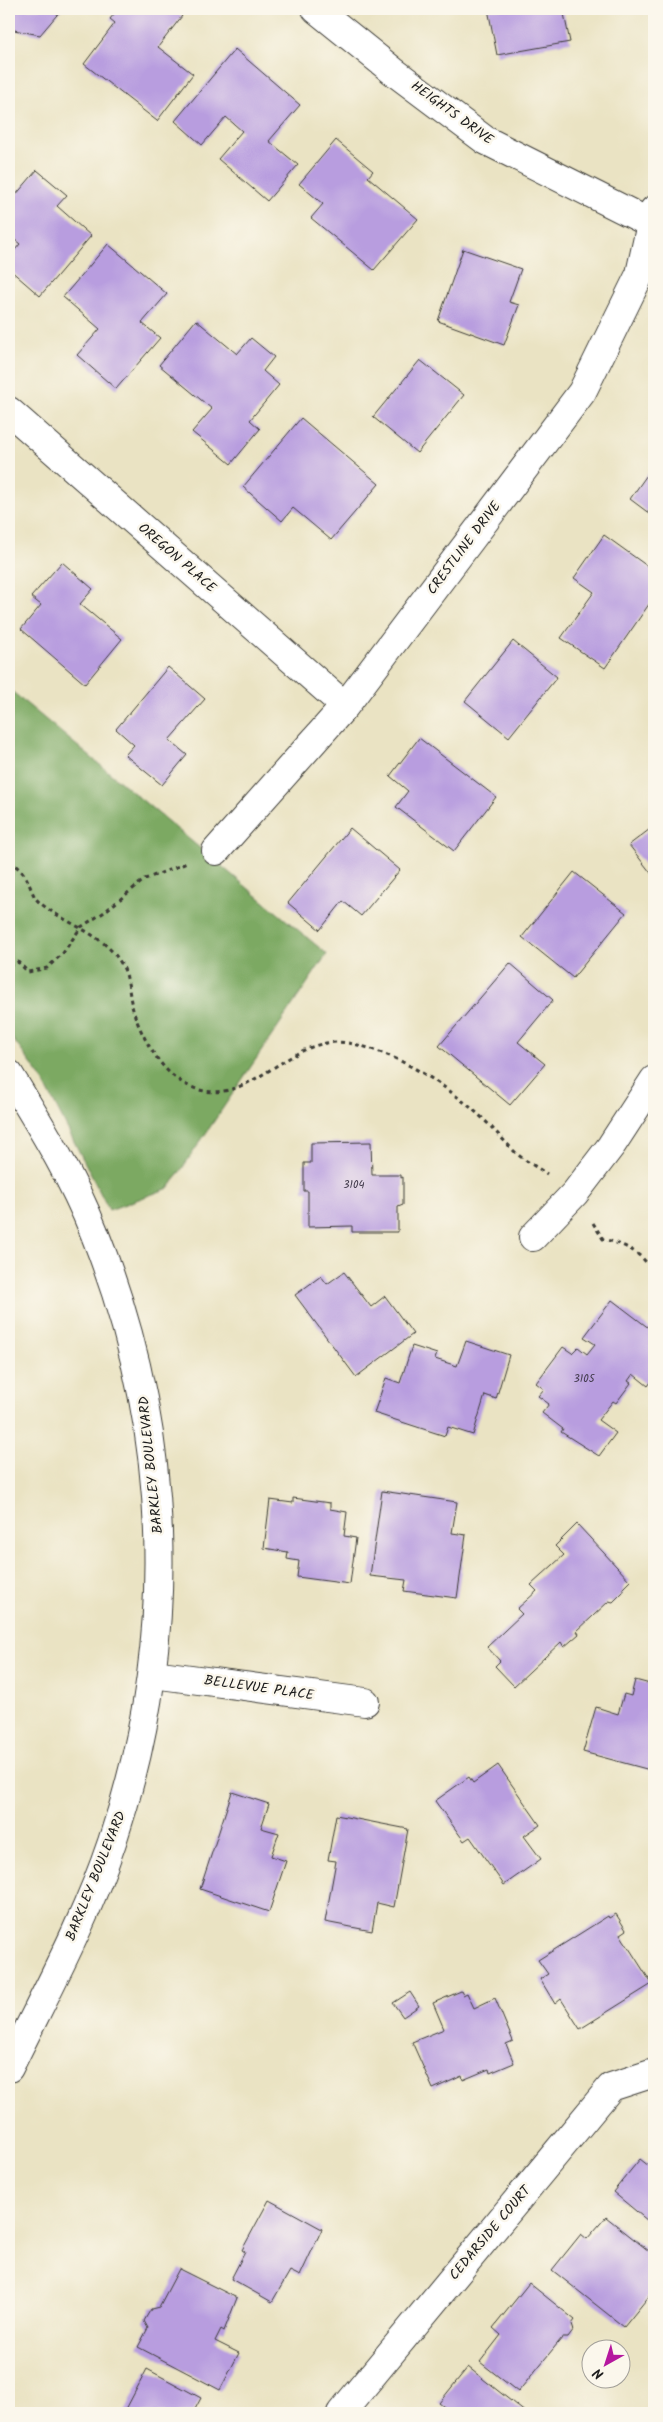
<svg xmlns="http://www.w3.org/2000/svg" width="663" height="2422" viewBox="0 0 663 2422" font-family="Kalam,sans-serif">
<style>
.forest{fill:#7ba962;stroke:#4c623f}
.building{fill:#b89ddf}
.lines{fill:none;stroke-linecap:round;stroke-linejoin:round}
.minor-casing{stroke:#3b3a35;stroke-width:30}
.major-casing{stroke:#3b3a35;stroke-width:30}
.path{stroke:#3b3a35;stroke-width:3;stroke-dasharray:4 4;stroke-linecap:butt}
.minor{stroke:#fff;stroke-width:28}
.major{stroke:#fff;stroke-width:28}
.labels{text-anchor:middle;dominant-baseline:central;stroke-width:5;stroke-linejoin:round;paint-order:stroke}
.number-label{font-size:11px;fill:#433c4d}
.street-label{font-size:14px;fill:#1c1c1c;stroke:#fbf7ec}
</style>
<rect width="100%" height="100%" fill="#fbf7ec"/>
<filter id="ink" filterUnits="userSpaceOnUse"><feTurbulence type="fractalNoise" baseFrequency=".02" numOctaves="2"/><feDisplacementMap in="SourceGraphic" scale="10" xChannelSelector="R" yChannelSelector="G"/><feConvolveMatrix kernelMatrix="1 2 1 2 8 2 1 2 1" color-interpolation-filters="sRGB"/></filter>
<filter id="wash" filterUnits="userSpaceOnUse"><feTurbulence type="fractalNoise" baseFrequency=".0096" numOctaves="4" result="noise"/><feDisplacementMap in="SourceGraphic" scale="20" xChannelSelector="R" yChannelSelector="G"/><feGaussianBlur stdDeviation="1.12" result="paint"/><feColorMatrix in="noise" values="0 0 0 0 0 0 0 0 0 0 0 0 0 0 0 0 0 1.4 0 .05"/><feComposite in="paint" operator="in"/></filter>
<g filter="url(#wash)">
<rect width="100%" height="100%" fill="#eae3c3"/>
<!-- forest -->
<path class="forest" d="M9 689 327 954 169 1188 109 1210 41 1077 9 1034Z"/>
<g id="blocks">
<!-- building -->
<path class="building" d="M9 9H62L40 35 9 29Z
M118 9H173L182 16 158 47 193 74 157 121 84 64 115 23 110 19Z
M488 9H563L570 42 497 55Z
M235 49 300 105 269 141 298 165 267 201 218 159 242 131 226 117 202 145 175 121Z
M336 140 373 171 368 177 418 219 374 270 311 218 323 204 299 184Z
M37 170 67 195 57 206 91 236 40 296 9 269V257L20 244 9 235V203Z
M108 244 167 294 142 323 160 338 116 389 77 355 100 329 63 297Z
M463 249 521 269 509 302 519 305 504 345 438 321Z
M196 320 237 354 251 338 274 357 263 371 279 385 250 420 260 429 231 464 192 432 212 409 159 365Z
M420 360 464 395 417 453 373 417Z
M301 418 379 484 331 540 293 508 282 521 243 487Z
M654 465V517L630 499Z
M604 535 654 571V597L605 668 561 638 594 592 574 578Z
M62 562 93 589 80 604 122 639 85 684 21 629 41 605 31 597Z
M513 641 557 677 509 737 465 701Z
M168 667 205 699 169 740 187 755 162 785 125 755 134 745 116 729Z
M419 738 496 797 454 851 396 807 408 791 390 776Z
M654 826V877L629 845Z
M350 828 400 870 361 916 343 901 320 930 288 903Z
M574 872 626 913 573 978 522 937Z
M510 963 553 1000 518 1042 545 1064 510 1105 439 1046Z
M371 1142 372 1175H401V1178L403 1177V1205L398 1207V1232H352V1226L308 1227V1191H304V1163H311V1143Z
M344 1272 371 1307 385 1296 413 1334 356 1377 295 1295 321 1276 327 1284Z
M612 1300 654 1332V1378L648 1386 633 1374 628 1381 631 1383 616 1403 613 1401 598 1420 616 1433 599 1456 561 1432 563 1429 542 1413 549 1404 538 1396 544 1389 536 1383 563 1347 572 1353 578 1347 587 1354 595 1344 584 1337Z
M466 1341 509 1355 496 1399 485 1395 473 1435 448 1427 445 1436 374 1413 386 1378 400 1383 412 1346 437 1354 435 1359 457 1366Z
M382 1491 457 1502 452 1533 466 1535 457 1598 404 1591 406 1580 370 1576Z
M293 1498 330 1503V1509L347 1512 344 1536 356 1538 350 1584 297 1577 299 1561 287 1559 288 1552 264 1548 270 1500 293 1503Z
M577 1524 630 1581 623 1588V1592L613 1602 609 1601 577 1631 579 1634 564 1647 561 1642 514 1686 495 1666 500 1661 487 1647 522 1614 517 1609 537 1591 531 1585 564 1555 555 1546Z
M635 1680 654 1685V1771L583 1752 596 1707 618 1714 624 1694 631 1696Z
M498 1765 540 1825 524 1836 541 1859 504 1885 470 1837 464 1841 435 1801 469 1777 473 1783Z
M232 1792 269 1804 261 1828 279 1833 271 1856 286 1861 269 1912 200 1889Z
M336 1815 408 1829 394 1907 377 1903 372 1931 325 1922 336 1861 328 1860Z
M616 1914 626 1930 620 1934 652 1984 580 2029 561 1999 555 2004 540 1979 548 1974 538 1960 608 1916 609 1918Z
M461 1991 463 1995 467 1993 474 2008 495 1998 513 2041 506 2044 514 2063 490 2073 489 2069 463 2080 462 2076 433 2089 412 2042 444 2029 433 2003Z
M410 1992 419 2006 403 2017 393 2003Z
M640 2159 654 2170V2226L613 2192Z
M269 2200 322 2229 300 2276 290 2271 272 2302 231 2279 245 2252 242 2250Z
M606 2217 654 2255V2290L624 2327 552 2270 581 2234 587 2239Z
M179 2269 237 2298 224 2331 221 2329 215 2341 239 2353 220 2390 138 2347 148 2328 144 2321 151 2309 159 2307Z
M529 2283 575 2320 572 2324 574 2330 568 2338H562L518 2392 480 2362 501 2335 493 2328Z
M468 2367 526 2413H452L439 2403Z
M147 2369 201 2398 193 2413H124Z"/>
</g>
</g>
<g filter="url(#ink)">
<use href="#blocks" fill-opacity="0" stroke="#3b3a35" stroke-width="1"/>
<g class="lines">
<!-- minor casing -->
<g class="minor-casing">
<path id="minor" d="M316 9 393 71 485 140 654 225
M9 411 345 706
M216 851 345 706 582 392 640 274 654 210
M533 1237 575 1193 611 1146 654 1080
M153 1674 365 1702
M341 2413 611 2087 654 2073"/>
</g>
<!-- major casing -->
<g class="major-casing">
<path id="major" d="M9 1074C40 1125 72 1176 94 1232 173 1430 180 1640 112 1842 86 1920 45 1994 9 2068"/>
</g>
<!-- path -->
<path class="path" d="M9 861C13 864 19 868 23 873 30 881 31 895 39 902 67 926 107 933 124 969 129 980 129 995 132 1006 138 1030 157 1065 177 1079 243 1125 284 1032 348 1043 394 1051 445 1084 479 1115 492 1127 503 1140 516 1153 525 1161 537 1167 547 1174
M9 965 18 962 28 972 47 968 63 953 81 927 103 913 145 879 187 863
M593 1223 603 1239C626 1245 643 1253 654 1274"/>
<!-- minor -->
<use href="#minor" class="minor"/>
<!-- major -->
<use href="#major" class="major"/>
</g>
</g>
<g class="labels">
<!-- number labels -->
<g class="number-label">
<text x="354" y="1185">3104</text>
<text x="584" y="1379">3105</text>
</g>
<!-- street labels -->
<g class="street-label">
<text transform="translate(452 113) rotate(36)">HEIGHTS DRIVE</text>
<text transform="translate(464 548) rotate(-53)">CRESTLINE DRIVE</text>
<text transform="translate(177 558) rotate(41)">OREGON PLACE</text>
<text transform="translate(151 1465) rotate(-96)">BARKLEY BOULEVARD</text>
<text transform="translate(259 1688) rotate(8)">BELLEVUE PLACE</text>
<text transform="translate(96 1876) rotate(-68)">BARKLEY BOULEVARD</text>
<text transform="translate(490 2233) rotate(-50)">CEDARSIDE COURT</text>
</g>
</g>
<!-- margin -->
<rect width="663" height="2422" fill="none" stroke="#fbf7ec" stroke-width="30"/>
<!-- north arrow -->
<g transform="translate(606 2364) rotate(219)"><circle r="24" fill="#fbf7ec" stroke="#a29f99"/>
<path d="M0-4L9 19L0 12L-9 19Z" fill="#b5179e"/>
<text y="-8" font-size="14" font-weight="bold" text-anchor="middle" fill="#1c1c1c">N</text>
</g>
</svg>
